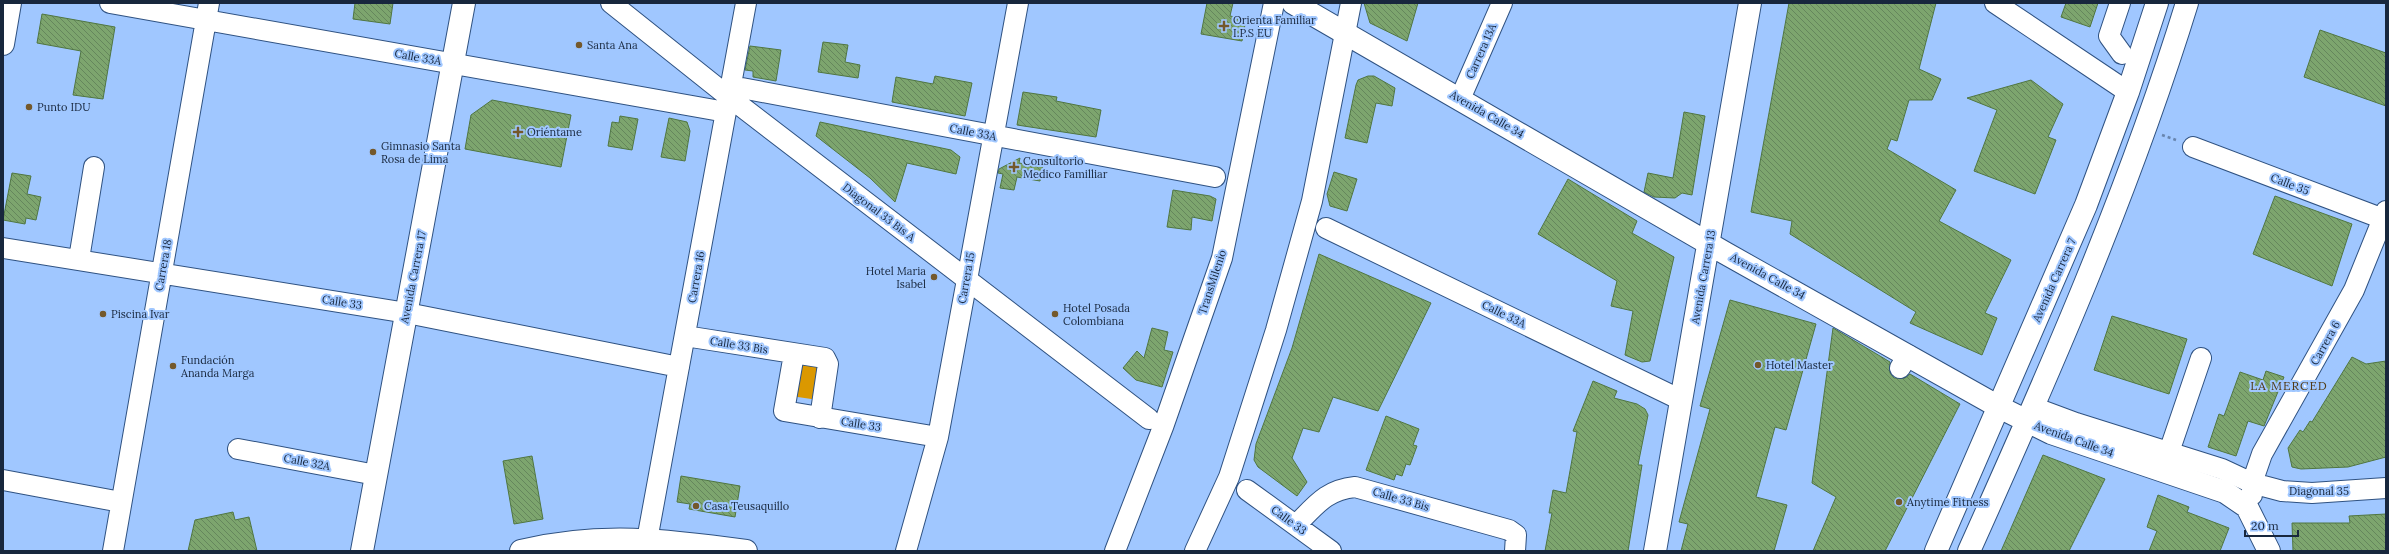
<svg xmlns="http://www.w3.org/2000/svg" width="2389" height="554" viewBox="0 0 2389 554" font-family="Lora,serif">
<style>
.park{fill:#db9800}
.building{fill:url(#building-back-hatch);stroke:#507641}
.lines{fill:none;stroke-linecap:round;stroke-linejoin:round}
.minor-casing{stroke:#2f5282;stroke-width:22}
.major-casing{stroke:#2f5282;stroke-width:24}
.path{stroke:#6885ae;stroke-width:2.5;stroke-dasharray:3 3;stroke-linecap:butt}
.minor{stroke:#fff;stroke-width:20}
.major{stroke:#fff;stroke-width:22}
.poi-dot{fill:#74582b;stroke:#a0c7ff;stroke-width:1.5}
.labels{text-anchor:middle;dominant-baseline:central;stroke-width:4;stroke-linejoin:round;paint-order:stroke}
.poi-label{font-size:11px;fill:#18273d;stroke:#a0c7ff;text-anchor:start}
.street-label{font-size:11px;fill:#18273d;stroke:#a0c7ff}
.neighbourhood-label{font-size:12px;letter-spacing:1px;fill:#513b16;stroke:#a0c7ff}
</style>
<defs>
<pattern id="building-back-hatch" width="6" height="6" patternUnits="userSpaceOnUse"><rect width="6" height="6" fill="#7da56e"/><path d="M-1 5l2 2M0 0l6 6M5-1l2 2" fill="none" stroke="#65865c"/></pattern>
</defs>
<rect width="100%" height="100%" fill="#a0c7ff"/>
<!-- park -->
<path class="park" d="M797 357 824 361 818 400 791 396Z"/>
<!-- building -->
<path class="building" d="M355 3H393L390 24 353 19Z
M1207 3H1233L1230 16 1246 19 1242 41 1201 34Z
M1364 3H1418L1407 41 1370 23Z
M1789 3H1936L1919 69 1941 79 1932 100H1909L1897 141 1891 139 1887 149 1956 190 1939 221 2011 260 1985 313 1997 318 1982 355 1910 323 1916 312 1790 234 1792 221 1751 212Z
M2066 3H2098L2090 27 2061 17Z
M42 14 115 27 103 99 73 95 81 51 37 43Z
M2320 30 2386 53V106L2304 77Z
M823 42 848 45 845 62 860 65 858 78 818 72Z
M750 46 781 50 776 81 753 77V71L745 70Z
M935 76 972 83 965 116 892 102 896 77 933 84Z
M1368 76H1374L1395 88 1392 106 1376 103 1367 143 1345 138 1356 85 1358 80Z
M2031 80 2063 104 2048 137 2056 140 2035 194 1974 171 1997 110 1967 98Z
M1023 92 1057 97 1056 101 1101 110 1096 137 1017 125Z
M492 100 571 115 561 167 465 149 471 115Z
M1684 112 1705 116 1692 195 1682 193 1675 198 1654 197 1644 192 1648 173 1673 178Z
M620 116 638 119 632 150 608 146 612 122 619 123Z
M669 118 687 122 690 131 685 161 661 157Z
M820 122 951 150 960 157 956 174 907 163 895 202 870 178 816 136Z
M1020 158 1019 163 1043 167 1040 181 1017 177 1014 190 1000 188 1003 174 998 173 999 169Z
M1334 172 1357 179 1347 211 1330 206 1327 194Z
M12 173 31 176 27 194 41 197 36 220 26 218 25 224 3 220Z
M1568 179 1637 221 1632 233 1674 257 1650 361 1642 362 1625 355 1633 311 1611 306 1617 281 1538 234Z
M1173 190 1210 196 1216 199 1212 221 1192 217 1191 230 1167 227Z
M2275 196 2352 224 2332 286 2253 254Z
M1319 254 1431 303 1378 411 1333 397 1319 432 1303 428 1292 458 1307 482 1297 496 1258 467 1254 460 1256 444 1292 348Z
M1730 300 1816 324 1786 430 1775 427 1756 497 1787 505 1774 551H1681L1688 524 1679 522 1710 409 1700 406Z
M2112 316 2187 339 2169 394 2094 370Z
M1152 328 1168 332 1164 350 1173 352 1162 387 1136 380 1123 368 1137 351 1144 358Z
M1833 328 1890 362V373L1894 378H1905L1910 374 1960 404 1885 551H1813L1836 497 1812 483Z
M2352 357 2366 364 2386 361V457L2348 467 2301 469 2292 467 2288 448 2300 430 2303 432 2310 421 2312 422Z
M2266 371 2284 377 2264 426 2248 421 2236 456 2208 447 2219 414 2224 416 2240 372 2263 380Z
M1593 381 1617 391 1614 398 1637 404 1645 409 1648 415 1638 465H1642L1628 551H1545L1552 513H1549L1553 490 1566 493 1577 432 1573 431Z
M1386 416 1419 429 1413 445 1417 446 1410 465 1406 464 1402 476 1396 474 1394 480 1366 470Z
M2043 455 2105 479 2069 551H2001Z
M532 456 543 519 514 524 503 461Z
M681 476 740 486 735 517 689 509 690 504 677 502Z
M2158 495 2189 507 2187 512 2229 528 2220 551H2149L2157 531 2147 527Z
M233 512 235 520 249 517 257 551H188L195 520Z
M2386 514V551H2293L2292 523H2350L2349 516Z"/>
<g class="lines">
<!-- minor casing -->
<g class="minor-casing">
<path id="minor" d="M110 3 726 112
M611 3 729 97 1149 419
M1995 3 2128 92
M2120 3 2109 36 2122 54
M731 86 1215 177
M1460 99 1502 3
M2193 147 2386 220
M1326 228 1681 400
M3 248 407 313 679 367
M79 259 94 167
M685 336 825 358 828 364 820 418
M794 354 784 411 938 437
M1900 368 1908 355
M2033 407 2076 423 2222 469 2252 483 2282 491 2312 493 2386 488
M238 449 376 475
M2169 452 2201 358
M3 480 121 502
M1247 490 1331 551
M2252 495V483L2262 454 2354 290 2386 211
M1296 525C1316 505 1326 490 1355 487L1509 530 1516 535 1515 551
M113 551 209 3
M645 551 746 3
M906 551 938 437 1018 3
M1115 551 1163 427 1222 258 1274 3
M1195 551 1229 477 1276 330 1312 201 1351 3"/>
</g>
<!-- major casing -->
<g class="major-casing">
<path id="major" d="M1293 3 1725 253 1999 407 2051 433 2225 492 2247 507 2269 551
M3 44 10 3
M362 551 464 3
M521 551C599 532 667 540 746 551
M1655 551 1750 3
M1936 551 2086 205 2128 92 2157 3
M1969 551C2050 371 2129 191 2187 3"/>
</g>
<!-- path -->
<path class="path" d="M2162 135 2176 140"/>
<!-- minor -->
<use href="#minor" class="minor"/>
<!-- major -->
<use href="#major" class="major"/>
</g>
<!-- markers -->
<g class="poi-dot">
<path d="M1222 20h4v4h4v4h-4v4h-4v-4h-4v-4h4z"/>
<circle cx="579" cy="45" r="4"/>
<circle cx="29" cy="107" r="4"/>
<path d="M516 126h4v4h4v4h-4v4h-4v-4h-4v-4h4z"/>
<circle cx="373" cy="152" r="4"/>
<path d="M1012 161h4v4h4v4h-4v4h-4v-4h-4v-4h4z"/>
<circle cx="934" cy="277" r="4"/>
<circle cx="103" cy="314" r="4"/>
<circle cx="1055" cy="314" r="4"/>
<circle cx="1758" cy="365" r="4"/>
<circle cx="173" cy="366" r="4"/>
<circle cx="1899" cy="502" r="4"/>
<circle cx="696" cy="506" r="4"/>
</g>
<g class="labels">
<!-- poi labels -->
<g class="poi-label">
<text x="1233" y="20">Orienta Familiar<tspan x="1233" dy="13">I.P.S EU</tspan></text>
<text x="587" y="45">Santa Ana</text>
<text x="37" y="107">Punto IDU</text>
<text x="527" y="132">Oriéntame</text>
<text x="381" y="146">Gimnasio Santa<tspan x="381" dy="13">Rosa de Lima</tspan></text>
<text x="1023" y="161">Consultorio<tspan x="1023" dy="13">Medico Familliar</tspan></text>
<text x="926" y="271" text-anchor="end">Hotel Maria<tspan x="926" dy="13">Isabel</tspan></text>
<text x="1063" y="308">Hotel Posada<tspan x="1063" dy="13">Colombiana</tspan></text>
<text x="111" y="314">Piscina Ivar</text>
<text x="181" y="360">Fundación<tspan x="181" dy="13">Ananda Marga</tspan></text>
<text x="1766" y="365">Hotel Master</text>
<text x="1907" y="502">Anytime Fitness</text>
<text x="704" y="506">Casa Teusaquillo</text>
</g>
<!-- street labels -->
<g class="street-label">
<text transform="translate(1481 51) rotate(-66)">Carrera 13A</text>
<text transform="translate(418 57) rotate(10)">Calle 33A</text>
<text transform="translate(1487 114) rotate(30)">Avenida Calle 34</text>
<text transform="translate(973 132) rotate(11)">Calle 33A</text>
<text transform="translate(2290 184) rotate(21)">Calle 35</text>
<text transform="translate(879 212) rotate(37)">Diagonal 33 Bis A</text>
<text transform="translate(163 265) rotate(-80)">Carrera 18</text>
<text transform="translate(1768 276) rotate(29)">Avenida Calle 34</text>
<text transform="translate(413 277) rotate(-79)">Avenida Carrera 17</text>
<text transform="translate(696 277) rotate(-80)">Carrera 16</text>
<text transform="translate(1703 277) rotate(-80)">Avenida Carrera 13</text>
<text transform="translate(966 278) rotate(-80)">Carrera 15</text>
<text transform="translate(2054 280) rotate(-66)">Avenida Carrera 7</text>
<text transform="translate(1212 282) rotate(-72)">TransMilenio</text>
<text transform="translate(342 302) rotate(9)">Calle 33</text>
<text transform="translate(1504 314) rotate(26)">Calle 33A</text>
<text transform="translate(2325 343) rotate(-61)">Carrera 6</text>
<text transform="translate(739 345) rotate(9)">Calle 33 Bis</text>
<text transform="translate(861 424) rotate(9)">Calle 33</text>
<text transform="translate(2074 439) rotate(20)">Avenida Calle 34</text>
<text transform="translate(307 462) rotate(11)">Calle 32A</text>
<text x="2319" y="491">Diagonal 35</text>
<text transform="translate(1401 499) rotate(16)">Calle 33 Bis</text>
<text transform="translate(1289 520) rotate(36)">Calle 33</text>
</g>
<!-- neighbourhood labels -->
<g class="neighbourhood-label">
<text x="2289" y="385">LA MERCED</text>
</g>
</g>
<!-- border -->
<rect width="2389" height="554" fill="none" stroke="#18273d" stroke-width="8"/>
<!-- scale -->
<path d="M2245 530v6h53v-6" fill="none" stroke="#18273d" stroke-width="2"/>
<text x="2251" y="530" font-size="12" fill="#18273d" stroke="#a0c7ff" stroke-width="3" paint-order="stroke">20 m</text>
</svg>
